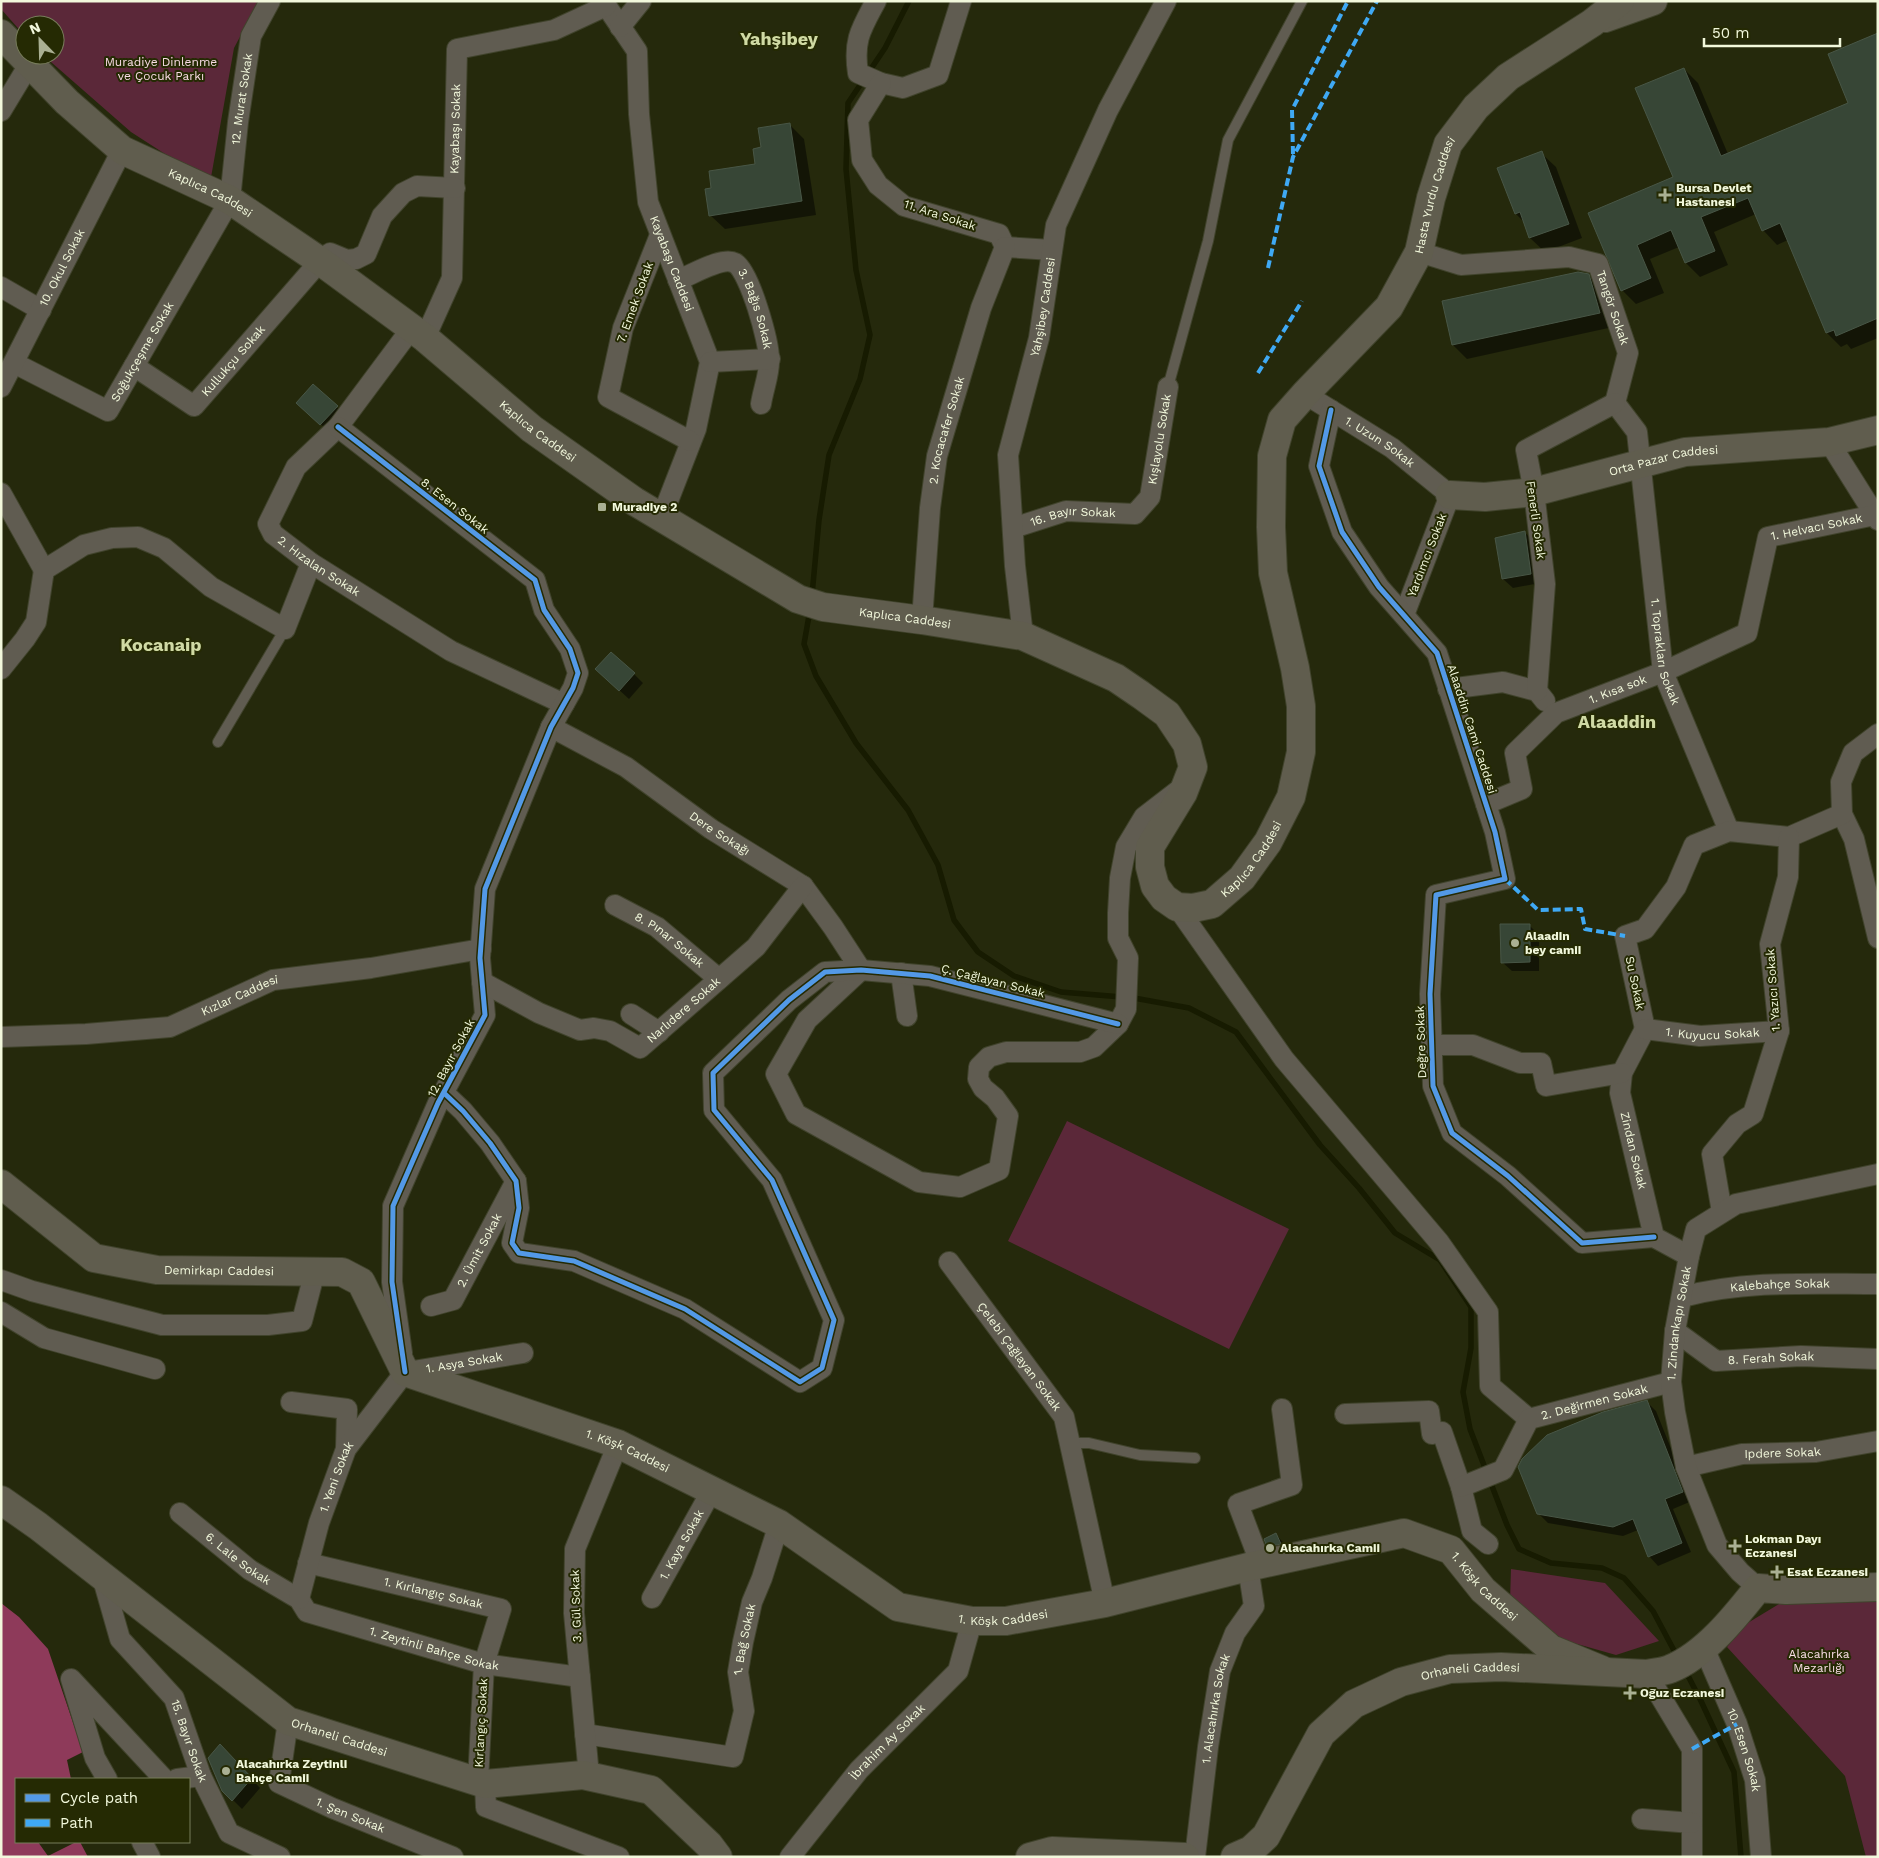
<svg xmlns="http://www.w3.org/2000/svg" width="1879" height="1858" viewBox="0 0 1879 1858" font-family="'Work Sans',sans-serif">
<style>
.green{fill:#5b2839}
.forest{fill:#8e3a5a}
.shadow{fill:#0007}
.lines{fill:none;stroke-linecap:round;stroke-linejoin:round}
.stream{stroke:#171b01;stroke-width:5.5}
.building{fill:#374636;stroke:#485646}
.service-casing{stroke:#40432c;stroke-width:12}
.minor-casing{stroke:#40432c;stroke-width:22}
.secondary-casing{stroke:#40432c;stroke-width:30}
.service{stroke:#605c51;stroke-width:10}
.minor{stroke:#605c51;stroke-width:20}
.secondary{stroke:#605d4e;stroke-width:28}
.quiet{stroke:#3fa9f5;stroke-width:4;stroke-dasharray:8 4;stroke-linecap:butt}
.cycleway-casing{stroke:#252a03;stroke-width:8}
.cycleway{stroke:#5399e6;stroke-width:5}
.poi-dot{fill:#aab093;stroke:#252a03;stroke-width:2}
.labels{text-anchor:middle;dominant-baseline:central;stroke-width:4;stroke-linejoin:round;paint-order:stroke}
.park-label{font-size:12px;fill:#f8dbe4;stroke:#252a03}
.street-label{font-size:12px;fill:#f2f8dc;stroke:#252a03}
.poi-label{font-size:12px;font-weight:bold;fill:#f2f8dc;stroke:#252a03;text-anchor:start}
.district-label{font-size:18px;font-weight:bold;fill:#d0daa4;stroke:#252a03}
</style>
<rect width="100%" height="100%" fill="#25290c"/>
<!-- green -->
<path class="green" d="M1 1H259L234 48 210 183 131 132 43 55H55V25H25V36L1 9Z
M1067 1121 1289 1229 1229 1349 1008 1241Z
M1511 1569 1605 1583 1659 1641 1616 1655 1556 1638 1510 1602Z
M1878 1599V1857H1866L1845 1776 1727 1647 1746 1624 1779 1604Z"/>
<!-- forest -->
<path class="forest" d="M1 1603 19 1617 48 1649 83 1752 67 1760 71 1779H16V1842H38L48 1856 76 1842H80L88 1857H1Z"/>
<!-- shadow -->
<path class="shadow" d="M1878 35V338L1851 349 1847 344 1841 347 1827 333 1788 240 1777 245 1763 230 1756 214 1714 232 1728 265 1700 277 1686 263 1679 247 1650 259 1664 293 1636 304 1622 290 1589 213 1674 178 1684 69 1698 83 1728 154 1850 103Z
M789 124 804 139 816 215 725 229 710 215 757 165 763 148Z
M1541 153 1556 167 1582 238 1545 252 1530 238 1525 223 1516 214Z
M1588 275 1603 290 1613 327 1467 359 1453 345Z
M313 386 341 411 325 428 298 403Z
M1524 532 1534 541 1540 583 1513 588 1503 579Z
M634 674 643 683 629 699 606 678Z
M1529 925 1539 935V971H1512L1502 962Z
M1647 1402 1656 1411 1692 1501 1673 1509 1691 1552 1658 1566 1649 1556 1638 1530 1623 1536 1548 1523 1538 1513Z
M1276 1535 1285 1544 1289 1553 1277 1556 1268 1546Z
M229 1755 260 1788 242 1809 223 1790Z"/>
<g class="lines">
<!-- stream -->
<path class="stream" d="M812 595 819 520 829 455 860 379 870 335 856 270 846 169 848 103 885 48 909 1
M810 610 804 644 816 676 856 743 908 810 938 865 954 920 978 952 1014 976 1061 992 1134 998 1189 1008 1236 1032 1320 1145 1359 1188 1395 1233 1440 1260 1471 1307V1348L1463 1392 1470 1429 1507 1525 1519 1549 1551 1563 1602 1568 1624 1578 1653 1611 1678 1658
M1685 1670 1701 1701 1734 1772 1741 1857"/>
</g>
<!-- building -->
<path class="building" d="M1878 33V318L1836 336 1834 330 1826 333 1780 223 1762 231 1748 198 1701 217 1715 251 1685 263 1671 230 1637 245 1651 278 1621 291 1588 213 1673 177 1635 88 1684 68 1721 156 1848 103 1828 54Z
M790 123 802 201 709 216 705 189 711 188 709 171 755 164 753 149 761 147 758 128Z
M1542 151 1569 224 1529 238 1520 212 1515 214 1497 168Z
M1578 272 1589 274 1600 313 1452 345 1442 301Z
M313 384 338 406 320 425 296 403Z
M1525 531 1531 574 1502 579 1495 538Z
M611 652 635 673 619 691 595 669Z
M1500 924H1530V962L1501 963Z
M1647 1400 1683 1492 1665 1499 1682 1543 1648 1557 1633 1519 1613 1527 1537 1514 1518 1467 1522 1459 1547 1435 1603 1412Z
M1276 1533 1281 1544 1267 1547 1264 1539Z
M220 1744 252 1778 232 1801 222 1791 208 1758Z"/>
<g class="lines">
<!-- service casing -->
<g class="service-casing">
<path id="service" d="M1168 387 1208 241 1228 140 1302 1
M218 742 285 629
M1070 1443H1089L1140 1455 1195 1458"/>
</g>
<!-- minor casing -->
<g class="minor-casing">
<g id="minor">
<path id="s1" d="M603 1 637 51 639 114 648 202 710 362 696 429 661 519"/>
<path d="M876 1C861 29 853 40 858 73L881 83 903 88 938 75 961 1"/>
<path d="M620 27 641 1"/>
<path d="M881 83 858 120 862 160 878 185 904 206 999 234 1005 247"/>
<path d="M1 111 30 63"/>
<path d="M660 235 623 328 608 397 690 441"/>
<path d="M1005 247 1052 250"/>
<path id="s2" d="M1419 252 1461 265 1569 257 1598 264 1628 353 1615 403 1637 432 1663 672 1729 831"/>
<path id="s3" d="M678 280C692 275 722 256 735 263 750 272 769 342 769 359 770 373 763 390 761 404"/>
<path d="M1 287 41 310"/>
<path id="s4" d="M411 329 338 427 296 467 268 524 273 534 311 563 451 651 564 704"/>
<path id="s5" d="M425 338 452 278 457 49 554 30 606 6"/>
<path d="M710 362 770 359"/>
<path id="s6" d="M14 363 108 411 230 200 238 122 251 36 270 1"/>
<path id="s7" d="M134 366 194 406 320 261 330 253 347 260 356 259 366 254 382 216 403 193 417 186 455 188"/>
<path id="s8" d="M1 387 122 150"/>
<path id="s9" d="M1305 394 1392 448 1450 495 1404 615"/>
<path d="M1331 410 1319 466 1342 532 1379 587 1437 653 1495 832 1505 879 1436 895 1430 994 1433 1086 1452 1133 1508 1176 1582 1243 1654 1237"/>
<path d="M338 427 535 580 544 610 570 649 578 673 573 688 551 727 485 889 480 958 485 1015 438 1103 393 1206 392 1282 402 1353"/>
<path d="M1829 442 1878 520"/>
<path d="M1 493 44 570"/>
<path id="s10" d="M1013 528 1066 511 1135 514 1150 497 1168 387"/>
<path id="s11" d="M922 620 930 508 937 456 981 308 1005 247"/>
<path id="s12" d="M1023 636 1015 566 1008 455 1039 338 1056 225 1108 110 1166 1"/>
<path d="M1 669 25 639 36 622 44 570 84 545 112 538 138 537 164 548 211 587 285 629 311 563"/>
<path d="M1448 689 1503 682 1537 691 1545 701"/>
<path d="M1537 691 1545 584 1534 492 1526 450 1615 403"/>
<path id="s13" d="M551 727 626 767 711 829 803 886 833 927 861 970"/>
<path id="s14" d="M1486 804 1522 789 1515 753 1556 713 1663 672 1747 633 1768 537 1875 515 1878 512"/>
<path d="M1842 814 1854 839 1878 938"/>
<path id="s15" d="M615 905 657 927 719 979"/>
<path d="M1177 907 1284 1059 1439 1242 1488 1312 1490 1386 1529 1419"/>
<path d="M861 970 807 1020 776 1074 796 1114 919 1182 960 1187 999 1170 1008 1116 995 1098 983 1088 978 1079 979 1067 989 1057 1006 1052H1080L1094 1047 1118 1024 1126 1009 1128 958 1118 938V913L1120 878 1126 847 1144 817 1179 790"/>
<path d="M901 973 907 1016"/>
<path id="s16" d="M482 982 539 1013 580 1030 594 1028 610 1031 640 1048 756 947 803 886"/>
<path d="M631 1014 659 1032"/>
<path d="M1645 1029 1625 936 1645 929 1676 887 1694 845 1729 831 1789 837 1842 814 1841 782 1853 753 1878 734"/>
<path id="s17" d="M1645 1029 1622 1073 1620 1093 1654 1237 1689 1256"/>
<path id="s18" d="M1645 1029 1700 1036 1779 1031"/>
<path id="s19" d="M1 1037 86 1034 170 1027 273 980 371 968 481 949"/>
<path d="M1432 1045H1473L1520 1063H1541L1546 1086 1622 1073"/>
<path d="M444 1093 463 1111 490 1143 516 1181 519 1208 512 1243 519 1253 574 1261 685 1309 800 1382 822 1368 834 1320 772 1180 714 1110 713 1073 789 1000 825 972 861 970 930 976 1118 1024"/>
<path d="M1722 1212 1712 1154 1737 1124 1753 1114 1779 1031 1770 944 1788 877 1789 837"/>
<path id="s20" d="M949 1262 1064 1417 1105 1603"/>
<path d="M1 1280 32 1291 162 1325H268L302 1321 315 1271"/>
<path id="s21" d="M1682 1297C1746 1280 1812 1284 1878 1284"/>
<path id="s22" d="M431 1306 453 1300 516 1181"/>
<path d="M1 1312 44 1338 155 1369"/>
<path id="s23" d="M1675 1331 1716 1361 1801 1356 1878 1359"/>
<path id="s24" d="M407 1372 523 1353"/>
<path d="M291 1402 347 1409 346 1449"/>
<path d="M1345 1414 1429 1411 1432 1434 1442 1432 1461 1487 1472 1531 1488 1544"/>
<path id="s25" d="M1686 1467 1742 1454 1816 1452 1878 1441"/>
<path id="s26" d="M1461 1487 1503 1470 1529 1419 1671 1382"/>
<path id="s27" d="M180 1513 250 1570 299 1599 307 1612 484 1664 580 1677"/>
<path id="s28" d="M308 1563 501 1609 484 1664 478 1782"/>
<path d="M1261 1565 1238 1504 1292 1485 1282 1409"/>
<path id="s29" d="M102 1576 120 1639 174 1698 201 1776 229 1833 280 1857"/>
<path id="s30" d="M1758 1588 1740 1572 1717 1545 1686 1467 1675 1412 1671 1382 1675 1331 1689 1256 1696 1229 1736 1204 1878 1174"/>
<path id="s31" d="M652 1598 712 1490"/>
<path id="s32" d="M299 1599 319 1523 346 1449 405 1372"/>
<path id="s33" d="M1704 1648 1737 1724 1755 1780 1761 1857"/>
<path d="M1647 1674 1692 1749V1857"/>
<path id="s34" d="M288 1721 279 1783 332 1808 453 1857"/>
<path id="s35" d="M585 1734 733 1757 744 1711 738 1672 743 1642 752 1602 762 1578 779 1524"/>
<path d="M589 1776 574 1613 575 1549 618 1444"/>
<path d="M107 1779 95 1758 71 1679 164 1779"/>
<path d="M177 1779 201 1776"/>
<path d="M485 1784 486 1807 619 1857"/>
<path d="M1642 1819 1692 1823"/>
<path d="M142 1842 150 1857"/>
<path id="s36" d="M790 1857 859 1770 958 1671 972 1621"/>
<path id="s37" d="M1195 1857 1208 1747 1220 1671 1235 1633 1254 1606 1248 1567"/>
</g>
</g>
<!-- secondary casing -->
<g class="secondary-casing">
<g id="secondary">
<path d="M1605 18 1653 1"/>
<path id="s38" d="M1 34 67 102 122 150 230 200 320 261 425 338 532 429 634 501 798 599 823 607 922 620 1023 636 1116 678 1141 695 1167 714 1187 744 1193 767 1183 793 1150 847V867L1155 886 1164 898 1177 907 1193 908 1212 904 1242 878 1268 842 1291 797 1301 752V706L1295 668 1273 573 1271 527 1272 456 1282 420 1305 394 1389 307 1419 252 1431 198 1448 144 1476 107 1508 77 1592 23 1620 1"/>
<path id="s39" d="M1450 495 1485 497 1534 492 1685 452 1829 442 1878 430"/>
<path id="s40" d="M1 1184 94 1258 157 1270 342 1272 361 1282 405 1372 618 1444 779 1524 898 1607 972 1621H1006L1105 1603 1248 1567 1404 1533 1451 1550 1483 1590 1551 1649 1602 1670"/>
<path id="s41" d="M1 1500 38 1526 288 1721 485 1784 583 1775 651 1790 709 1845 718 1857"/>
<path d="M1030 1857 1052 1851 1185 1857"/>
<path id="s42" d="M1235 1857 1251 1850 1266 1836 1321 1734 1354 1704 1401 1682 1450 1669 1501 1667 1647 1674C1655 1672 1663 1672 1670 1669 1705 1655 1735 1617 1758 1588L1786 1590 1878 1587"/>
</g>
</g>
<!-- service -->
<use href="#service" class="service"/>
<!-- minor -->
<use href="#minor" class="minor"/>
<!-- secondary -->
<use href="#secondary" class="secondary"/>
<!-- quiet -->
<path class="quiet" d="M1293 154 1292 110 1348 1
M1268 268 1293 157 1377 1
M1258 373 1302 301
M1505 879 1538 910 1581 909 1585 929 1625 936
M1692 1749 1737 1724"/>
<!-- cycleway casing -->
<g class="cycleway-casing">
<path id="cycleway" d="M1331 410 1319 466 1342 532 1379 587 1437 653 1495 832 1505 879 1436 895 1430 994 1433 1086 1452 1133 1508 1176 1582 1243 1654 1237
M338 427 535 580 544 610 570 649 578 673 573 688 551 727 485 889 480 958 485 1015 438 1103 393 1206 392 1282 405 1372
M444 1093 463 1111 490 1143 516 1181 519 1208 512 1243 519 1253 574 1261 685 1309 800 1382 822 1368 834 1320 772 1180 714 1110 713 1073 789 1000 825 972 861 970 930 976 1118 1024"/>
</g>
<!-- cycleway -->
<use href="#cycleway" class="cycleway"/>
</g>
<!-- markers -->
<g class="poi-dot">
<path d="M1662.5 187.5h5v5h5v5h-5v5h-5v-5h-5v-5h5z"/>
<rect x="597" y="502" width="10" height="10" rx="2.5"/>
<circle cx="1515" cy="943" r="5"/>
<path d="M1732.5 1538.5h5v5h5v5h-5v5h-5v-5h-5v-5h5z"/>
<circle cx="1270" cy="1548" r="5"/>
<path d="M1774.5 1564.5h5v5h5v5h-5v5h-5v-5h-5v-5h5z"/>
<path d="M1627.5 1685.5h5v5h5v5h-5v5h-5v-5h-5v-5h5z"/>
<circle cx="226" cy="1771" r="5"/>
</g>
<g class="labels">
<!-- park labels -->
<g class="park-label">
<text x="161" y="62">Muradiye Dinlenme<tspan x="161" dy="14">ve Çocuk Parkı</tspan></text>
<text x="1819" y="1654">Alacahırka<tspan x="1819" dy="14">Mezarlığı</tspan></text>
</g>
<!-- street labels -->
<g class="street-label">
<text stroke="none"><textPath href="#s6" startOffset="451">12. Murat Sokak</textPath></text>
<text stroke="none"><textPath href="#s5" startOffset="215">Kayabaşı Sokak</textPath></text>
<text stroke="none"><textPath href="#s38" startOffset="266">Kaplıca Caddesi</textPath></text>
<text stroke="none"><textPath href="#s38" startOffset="2426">Hasta Yurdu Caddesi</textPath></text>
<text transform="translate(940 215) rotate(18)">11. Ara Sokak</text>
<text stroke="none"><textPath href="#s1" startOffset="278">Kayabaşı Caddesi</textPath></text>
<text stroke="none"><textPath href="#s8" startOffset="134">10. Okul Sokak</textPath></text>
<text transform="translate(635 302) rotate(-70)">7. Emek Sokak</text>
<text stroke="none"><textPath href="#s2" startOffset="228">Tangör Sokak</textPath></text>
<text stroke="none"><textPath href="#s12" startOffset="334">Yahşibey Caddesi</textPath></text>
<text stroke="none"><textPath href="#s3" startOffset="112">3. Bağıs Sokak</textPath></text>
<text stroke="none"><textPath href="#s6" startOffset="174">Soğukçeşme Sokak</textPath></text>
<text stroke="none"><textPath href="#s7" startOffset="132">Kullukçu Sokak</textPath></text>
<text stroke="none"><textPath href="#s11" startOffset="192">2. Kocacafer Sokak</textPath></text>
<text stroke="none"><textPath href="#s38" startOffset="672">Kaplıca Caddesi</textPath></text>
<text stroke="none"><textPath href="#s10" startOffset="206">Kışlayolu Sokak</textPath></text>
<text stroke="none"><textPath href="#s9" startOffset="89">1. Uzun Sokak</textPath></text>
<text stroke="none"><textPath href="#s39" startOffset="218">Orta Pazar Caddesi</textPath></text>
<text transform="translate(455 506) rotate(38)">8. Esen Sokak</text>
<text stroke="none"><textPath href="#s10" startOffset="62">16. Bayır Sokak</textPath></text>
<text transform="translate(1536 520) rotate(82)">Fenerli Sokak</text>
<text stroke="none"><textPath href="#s14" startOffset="488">1. Helvacı Sokak</textPath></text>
<text transform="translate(1427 555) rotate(-69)">Yardımcı Sokak</text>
<text stroke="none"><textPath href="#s4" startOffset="311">2. Hızalan Sokak</textPath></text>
<text stroke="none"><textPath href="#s38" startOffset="1091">Kaplıca Caddesi</textPath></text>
<text stroke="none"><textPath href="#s2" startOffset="586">1. Toprakları Sokak</textPath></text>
<text stroke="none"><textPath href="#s14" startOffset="199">1. Kısa sok</textPath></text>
<text transform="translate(1472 729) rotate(72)">Alaaddin Cami Caddesi</text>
<text stroke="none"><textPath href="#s13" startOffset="200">Dere Sokağı</textPath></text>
<text stroke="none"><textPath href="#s38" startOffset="1692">Kaplıca Caddesi</textPath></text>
<text stroke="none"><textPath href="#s15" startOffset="65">8. Pınar Sokak</textPath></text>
<text transform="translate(993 981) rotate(14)">Ç. Çağlayan Sokak</text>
<text transform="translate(1635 983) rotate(78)">Su Sokak</text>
<text transform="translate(1773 990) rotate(-94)">1. Yazıcı Sokak</text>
<text stroke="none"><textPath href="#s19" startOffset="246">Kızlar Caddesi</textPath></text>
<text stroke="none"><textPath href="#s16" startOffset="232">Narlıdere Sokak</textPath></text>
<text stroke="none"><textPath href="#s18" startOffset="68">1. Kuyucu Sokak</textPath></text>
<text transform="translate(1421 1042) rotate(-92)">Değre Sokak</text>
<text transform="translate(451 1058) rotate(-62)">12. Bayır Sokak</text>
<text stroke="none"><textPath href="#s17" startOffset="129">Zindan Sokak</textPath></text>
<text stroke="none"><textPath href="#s22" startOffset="79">2. Ümit Sokak</textPath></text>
<text stroke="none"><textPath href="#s40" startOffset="245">Demirkapı Caddesi</textPath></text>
<text stroke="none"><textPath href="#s21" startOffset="99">Kalebahçe Sokak</textPath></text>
<text stroke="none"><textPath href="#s30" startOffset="289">1. Zindankapı Sokak</textPath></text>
<text stroke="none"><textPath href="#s20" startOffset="118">Çelebi Çağlayan Sokak</textPath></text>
<text stroke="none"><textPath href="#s23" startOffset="106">8. Ferah Sokak</textPath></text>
<text stroke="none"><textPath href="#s24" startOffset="58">1. Asya Sokak</textPath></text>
<text stroke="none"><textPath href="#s26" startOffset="170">2. Değirmen Sokak</textPath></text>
<text stroke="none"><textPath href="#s40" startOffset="726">1. Köşk Caddesi</textPath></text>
<text stroke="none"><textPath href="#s25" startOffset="98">Ipdere Sokak</textPath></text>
<text stroke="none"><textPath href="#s32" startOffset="128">1. Yeni Sokak</textPath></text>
<text stroke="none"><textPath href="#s31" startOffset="61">1. Kaya Sokak</textPath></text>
<text stroke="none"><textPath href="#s27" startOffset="74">6. Lale Sokak</textPath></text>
<text stroke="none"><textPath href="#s40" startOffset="1656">1. Köşk Caddesi</textPath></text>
<text stroke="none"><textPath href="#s28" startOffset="129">1. Kırlangıç Sokak</textPath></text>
<text transform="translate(576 1606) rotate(-92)">3. Gül Sokak</text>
<text stroke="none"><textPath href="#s40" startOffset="1146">1. Köşk Caddesi</textPath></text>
<text stroke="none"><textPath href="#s35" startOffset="270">1. Bağ Sokak</textPath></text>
<text stroke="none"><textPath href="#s27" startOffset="295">1. Zeytinli Bahçe Sokak</textPath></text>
<text stroke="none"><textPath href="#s42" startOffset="321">Orhaneli Caddesi</textPath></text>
<text stroke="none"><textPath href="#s37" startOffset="150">1. Alacahırka Sokak</textPath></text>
<text transform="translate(481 1723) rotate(-87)">Kırlangıç Sokak</text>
<text stroke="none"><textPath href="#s41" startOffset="416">Orhaneli Caddesi</textPath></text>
<text stroke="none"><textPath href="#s29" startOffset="191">15. Bayır Sokak</textPath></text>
<text stroke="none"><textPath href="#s36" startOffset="151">İbrahim Ay Sokak</textPath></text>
<text stroke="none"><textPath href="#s33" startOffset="110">10. Esen Sokak</textPath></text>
<text stroke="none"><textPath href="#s34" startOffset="141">1. Şen Sokak</textPath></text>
</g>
<!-- poi labels -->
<g class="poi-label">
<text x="1676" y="188">Bursa Devlet<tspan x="1676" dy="14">Hastanesi</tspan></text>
<text x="612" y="507">Muradiye 2</text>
<text x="1525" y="936">Alaadin<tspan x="1525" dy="14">bey camii</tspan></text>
<text x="1745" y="1539">Lokman Dayı<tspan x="1745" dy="14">Eczanesi</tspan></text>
<text x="1280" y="1548">Alacahırka Camii</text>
<text x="1787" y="1572">Esat Eczanesi</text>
<text x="1640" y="1693">Oğuz Eczanesi</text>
<text x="236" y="1764">Alacahırka Zeytinli<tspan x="236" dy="14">Bahçe Camii</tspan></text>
</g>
<!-- district labels -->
<g class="district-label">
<text x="779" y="38">Yahşibey</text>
<text x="161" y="644">Kocanaip</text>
<text x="1617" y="721">Alaaddin</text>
</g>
</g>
<!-- border -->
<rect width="1879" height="1858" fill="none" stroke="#f2f8dc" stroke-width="5"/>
<!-- legend -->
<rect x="15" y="1778" width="175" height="65" fill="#252a03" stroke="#777c5a"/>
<rect x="25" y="1794" width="25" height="8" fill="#5399e6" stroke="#777c5a"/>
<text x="60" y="1803" font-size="15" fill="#f2f8dc">Cycle path</text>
<rect x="25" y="1819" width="25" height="8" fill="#3fa9f5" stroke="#777c5a"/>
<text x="60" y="1828" font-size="15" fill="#f2f8dc">Path</text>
<!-- north arrow -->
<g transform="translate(40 40) rotate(337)"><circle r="24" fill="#252a03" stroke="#777c5a"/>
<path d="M0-4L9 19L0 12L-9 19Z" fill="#aab093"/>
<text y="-8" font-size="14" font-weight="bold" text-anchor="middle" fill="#f2f8dc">N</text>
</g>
<!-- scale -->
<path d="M1704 38v8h136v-8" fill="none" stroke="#f2f8dc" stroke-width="2.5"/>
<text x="1712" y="38" font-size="15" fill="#f2f8dc" stroke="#252a03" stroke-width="4" paint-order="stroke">50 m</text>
</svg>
